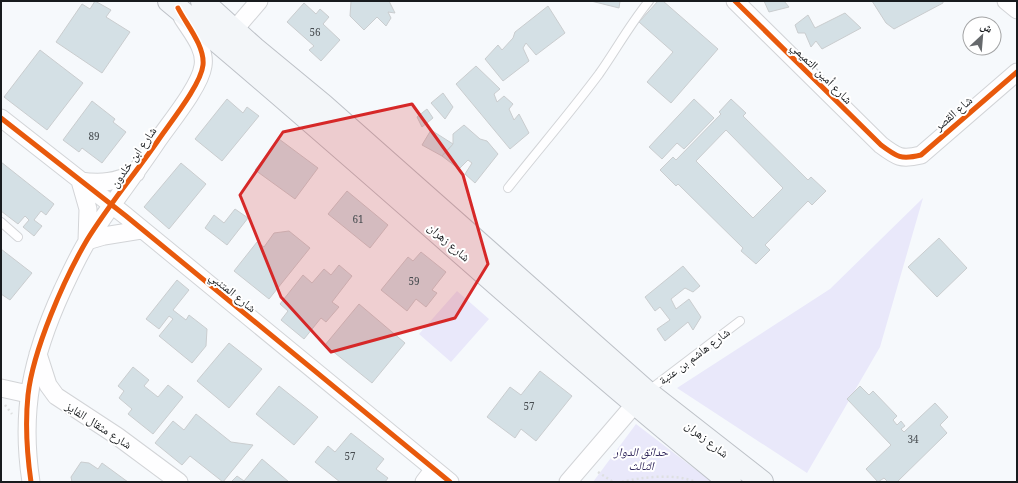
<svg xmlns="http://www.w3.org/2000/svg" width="1018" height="483" viewBox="0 0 1018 483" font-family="'Noto Serif','Noto Naskh Arabic',serif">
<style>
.green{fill:#e9e8fa}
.building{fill:#d4e0e5;stroke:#cacdcf;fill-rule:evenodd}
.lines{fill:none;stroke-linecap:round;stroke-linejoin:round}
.service-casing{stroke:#d2d4d7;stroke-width:10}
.minor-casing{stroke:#d2d4d7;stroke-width:19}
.primary-casing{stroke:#bdc1c7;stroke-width:24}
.path{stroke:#dee0e1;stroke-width:2.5;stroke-dasharray:2 3;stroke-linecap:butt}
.service{stroke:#fefeff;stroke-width:8}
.minor{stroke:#fefeff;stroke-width:17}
.primary{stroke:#f3f6f9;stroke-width:22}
.cycleway-casing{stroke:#fff;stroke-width:8}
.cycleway{stroke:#e8590c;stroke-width:5}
.marked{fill:#d62828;fill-opacity:0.2;stroke:#d62828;stroke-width:3;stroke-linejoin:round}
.labels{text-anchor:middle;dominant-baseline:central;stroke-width:4;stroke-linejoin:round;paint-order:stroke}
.number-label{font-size:10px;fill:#474c50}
.street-label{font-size:12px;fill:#181b1e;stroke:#fff}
.park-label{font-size:12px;font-style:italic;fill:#2f255a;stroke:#fff}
</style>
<rect width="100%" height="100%" fill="#f6f9fc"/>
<!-- green -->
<path class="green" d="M923 198 880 347 807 473 677 388 830 289Z
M457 291 489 319 451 362 419 334Z
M636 424 712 482H593Z"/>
<!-- building -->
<path class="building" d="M95 1 111 10 106 17 130 32 102 73 56 42 82 4 90 9Z
M351 1H389L395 13 388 12 391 18 386 26 377 17 364 30 350 16Z
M591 1H620L619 8Z
M658 1H663L718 49 671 103 647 82 673 52 639 22Z
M764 1H784L789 7 769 12Z
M872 1H943V3L894 29 886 23Z
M304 3 316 14 320 9 329 17 323 24 340 40 321 61 309 50 314 46 287 22Z
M548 6 565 33 536 55 526 43 523 48 529 61 503 81 485 59 498 45 502 50 513 38 515 32Z
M845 13 861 28 822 49 816 41 811 47 805 33H798L795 25 808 15 815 28Z
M40 50 83 83 47 130 4 97Z
M476 66 500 89 494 94 497 102 504 96 513 104 509 109 514 120 519 114 529 133 510 149 456 84Z
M443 93 453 107 445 119 431 103Z
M227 99 243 113 247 107 259 116 222 161 195 139Z
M694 99 714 118 684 149 677 143 662 159 649 147Z
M731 99 746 113 743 116 808 180 811 177 826 191 812 205 808 201 765 245 770 250 756 264 741 251 743 248 678 184 676 186 660 170 673 157 676 160 721 114 719 112ZM726 130 783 188 753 218 696 161Z
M92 101 115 119 113 122 126 132 102 163 82 148 79 152 63 140Z
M427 109 433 118 422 127 417 117Z
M464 125 480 139 487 141 498 154 475 183 465 174 472 163 468 160 459 169 442 156 453 144V134Z
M431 130 453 144 442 156 422 145Z
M279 139 318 168 295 199 255 170Z
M1 162 54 204 46 215 41 211 34 220 42 226 34 236 23 227 29 220 25 216 18 224 1 211Z
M181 163 206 184 169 229 144 207Z
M347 191 388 225 370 248 328 214Z
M235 209 248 218 227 245 205 228 214 215 224 223Z
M289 231 310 248 269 299 234 271 257 242 264 247 274 233Z
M939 238 967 268 937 297 908 267Z
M1 249 32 273 10 300 1 294Z
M421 252 446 272 432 290 437 293 426 307 416 299 407 311 381 290 408 257 413 261Z
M339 265 352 276 332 302 339 307 326 322 321 318 304 339 281 320 288 311 280 304 303 275 312 283 324 269 331 275Z
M683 266 700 286 693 292 685 288 671 299 676 309 689 299 701 317 693 330 688 322 665 341 657 329 670 320 660 307 655 311 645 297Z
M177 280 189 290 173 310 186 320 189 315 207 329 206 346 192 363 159 336 173 319 169 316 159 329 146 319Z
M359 304 405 343 372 383 325 345Z
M229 343 262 369 229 408 197 381Z
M133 367 149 380 144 386 158 397 168 385 183 397 153 434 128 414 132 409 119 398 124 391 118 386Z
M540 371 572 396 536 441 521 429 515 438 487 417 510 387 521 395Z
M279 386 318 417 294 445 256 414Z
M860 386 869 395 873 391 897 416 893 420 897 425 901 421 905 426 901 429 904 432 935 403 948 417 940 425 947 433 897 482H888L884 478 878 482 866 469 891 445 847 399Z
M196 414 231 442 253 445 223 482 190 456 182 465 155 443 173 421 184 430Z
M351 433 384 459 376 469 388 478 385 482H340L315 462 328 446 335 452Z
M262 459 289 482H231L237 476 244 481Z
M81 462 89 463 98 469 102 463 128 482H72L71 477Z"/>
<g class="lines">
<!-- service casing -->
<g class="service-casing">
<path id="service" d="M508 188C538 150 570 113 599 74 616 50 630 24 649 1
M1 222 18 237
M648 391 740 321"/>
</g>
<!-- minor casing -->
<g class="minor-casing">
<path id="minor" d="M735 1 881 145C897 157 901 160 921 155L1017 72
M1006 1 1017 10
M235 29 259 1
M1 118 126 216 450 482
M136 173C114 182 103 184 80 181L88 209 87 241 104 236 141 230
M38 354 48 385 56 396 117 436 179 482
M1 388 28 394
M31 482C20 410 32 357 62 291 70 274 78 256 88 240 109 207 134 176 156 143 168 125 200 87 203 66 206 48 191 32 182 17
M424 482 434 469
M568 482 634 405"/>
</g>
<!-- primary casing -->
<g class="primary-casing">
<path id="primary" d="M169 1C359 158 538 327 730 482
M202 1 254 48 323 105 647 392 762 482"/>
</g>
<!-- path -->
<path class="path" d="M5 405 12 414
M598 472 613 482
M622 482C641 477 676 473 695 482"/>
<!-- service -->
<use href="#service" class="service"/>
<!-- minor -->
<use href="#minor" class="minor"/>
<!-- primary -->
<use href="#primary" class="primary"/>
<!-- cycleway casing -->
<g class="cycleway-casing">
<path id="cycleway" d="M735 1 881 145C897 157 901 160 921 155L1017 72
M1 118 126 216 450 482
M31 482C27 454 25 424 28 395 33 350 64 279 87 240 108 206 134 175 157 142 169 124 201 85 203 65 205 46 186 24 178 8"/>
</g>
<!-- cycleway -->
<use href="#cycleway" class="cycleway"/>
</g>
<!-- marked area -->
<path class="marked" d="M412 104 463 175 488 264 455 318 331 352 281 297 240 195 283 132Z"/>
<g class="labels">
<!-- number labels -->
<g class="number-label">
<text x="315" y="32">56</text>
<text x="94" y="136">89</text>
<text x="358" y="219">61</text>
<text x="414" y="281">59</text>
<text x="529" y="406">57</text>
<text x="913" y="439">34</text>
<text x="350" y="456">57</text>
</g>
<!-- street labels -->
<g class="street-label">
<text transform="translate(822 73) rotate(45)">شارع أمين التميمي</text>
<text transform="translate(953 113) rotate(-41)">شاع القصر</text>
<text transform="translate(133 157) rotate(-55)">شارع ابن خلدون</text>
<text transform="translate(449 242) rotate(41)">شارع زهران</text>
<text transform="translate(233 292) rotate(39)">شارع المتنبي</text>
<text transform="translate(694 356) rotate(-37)">شارع هاشم بن عتبة</text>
<text transform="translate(99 425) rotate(33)">شارع مثقال الفايز</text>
<text transform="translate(707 439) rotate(38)">شارع زهران</text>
</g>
<!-- park labels -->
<g class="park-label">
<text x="641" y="451">حدائق الدوار<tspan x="641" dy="14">الثالث</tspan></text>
</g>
</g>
<!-- border -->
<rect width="1018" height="483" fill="none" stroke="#181b1e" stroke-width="4"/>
<!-- north arrow -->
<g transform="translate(982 36) rotate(26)"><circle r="19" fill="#ffffff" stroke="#a3a4a5"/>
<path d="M0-3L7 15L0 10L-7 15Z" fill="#66696c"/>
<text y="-6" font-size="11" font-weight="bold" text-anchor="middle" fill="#181b1e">ش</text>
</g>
</svg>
